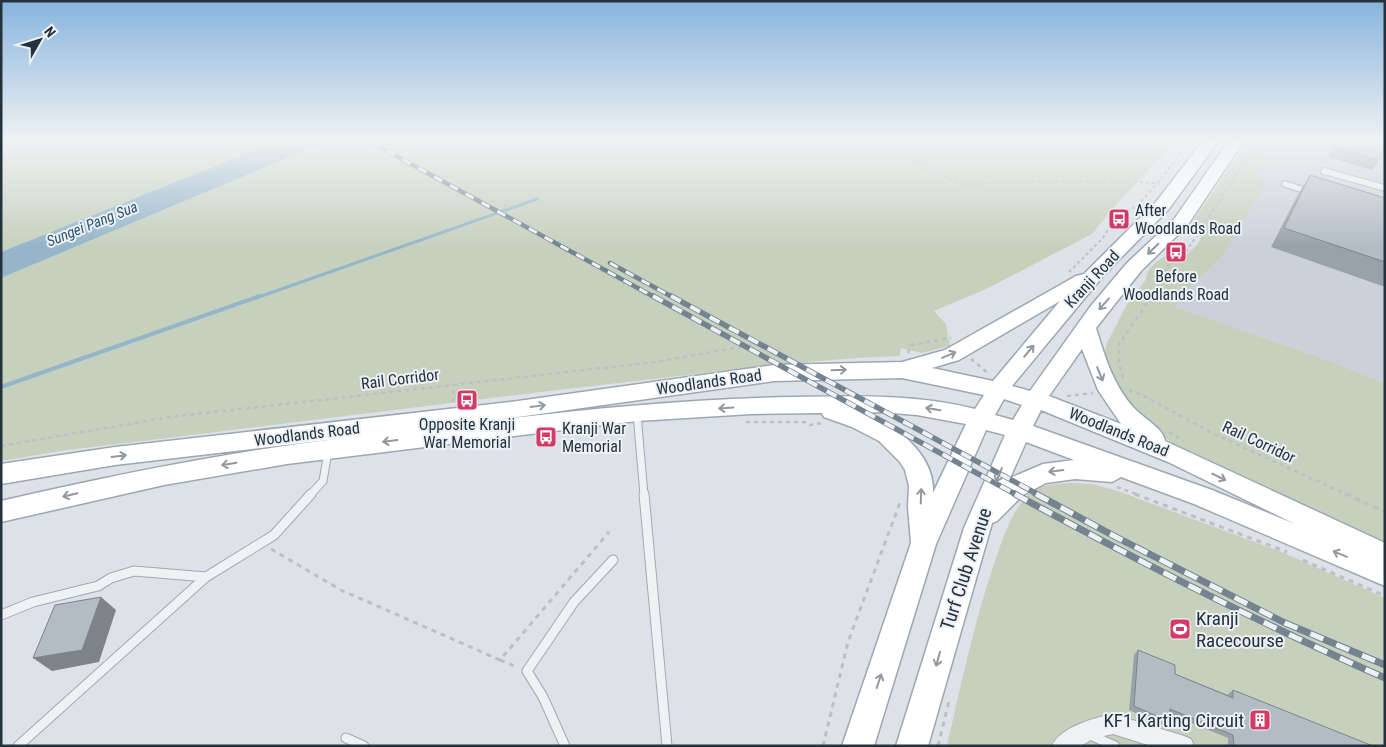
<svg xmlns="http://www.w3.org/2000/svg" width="1386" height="747" viewBox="0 0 1386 747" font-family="'Roboto Condensed',sans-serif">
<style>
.built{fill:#cad1d9}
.green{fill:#c5d1bd}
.water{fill:#95b5c9}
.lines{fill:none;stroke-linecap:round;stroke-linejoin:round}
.stream-far1{stroke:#95b5c9;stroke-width:3}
.stream{stroke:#95b5c9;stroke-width:4}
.service-far2-casing{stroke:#a1aab1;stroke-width:8}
.service-far1-casing{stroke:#a1aab1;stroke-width:9}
.service-casing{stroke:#a1aab1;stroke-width:11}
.minor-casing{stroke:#a1aab1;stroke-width:2}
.primary-casing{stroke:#9ba8b3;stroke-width:3}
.path-far2{stroke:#bac0c5;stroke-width:2;stroke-dasharray:3 3;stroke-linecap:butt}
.path-far1{stroke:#bac0c5;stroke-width:2.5;stroke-dasharray:4 4;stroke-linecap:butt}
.path{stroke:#bac0c5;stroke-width:3;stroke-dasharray:5 5;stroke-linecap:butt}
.service-far2{stroke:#eff2f5;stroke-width:5.5}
.service-far1{stroke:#eff2f5;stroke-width:7}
.service{stroke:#eff2f5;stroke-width:9}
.minor{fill:#eff2f5;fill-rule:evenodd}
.primary{fill:#fff;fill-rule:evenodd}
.rail-far2-casing{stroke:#758391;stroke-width:4.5}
.rail-far1-casing{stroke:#758391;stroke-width:5.5}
.rail-casing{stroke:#758391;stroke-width:7}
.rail-far2{stroke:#ebf1f5;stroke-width:3;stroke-dasharray:9;stroke-linecap:butt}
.rail-far1{stroke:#ebf1f5;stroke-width:4;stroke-dasharray:11;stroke-linecap:butt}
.rail{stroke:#ebf1f5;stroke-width:5;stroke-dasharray:14;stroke-linecap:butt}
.wall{fill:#9aa2a9}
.shaded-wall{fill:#7d8489}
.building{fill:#b3bcc4;stroke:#7d8489}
.oneway{stroke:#92989e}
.labels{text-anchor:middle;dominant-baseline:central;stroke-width:4;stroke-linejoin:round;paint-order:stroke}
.far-water-label{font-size:15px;font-style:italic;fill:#2e5673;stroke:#ebf1f5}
.poi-label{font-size:16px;fill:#25323e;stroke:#ebf1f5;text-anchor:start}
.street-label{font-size:16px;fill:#25323e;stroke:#ebf1f5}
.near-street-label{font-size:19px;fill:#25323e;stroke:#ebf1f5}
.near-poi-label{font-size:19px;fill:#25323e;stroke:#ebf1f5;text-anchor:start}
</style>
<rect width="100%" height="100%" fill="#dce2e7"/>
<!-- built -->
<path class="built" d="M1277 142H1385V383L1319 357 1175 307 1185 292 1222 257 1266 180 1255 177Z"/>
<!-- green -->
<path class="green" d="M1 142H275L1 252Z
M325 142H1180L1162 156 1113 208 1092 234 986 289 934 311 946 324 950 346 922 353 901 348 900 356C809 359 718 372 628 382 441 403 254 428 67 450L1 461V278Z
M1247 142H1277L1256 176 1267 181 1222 257 1185 292 1175 307 1319 357 1385 383V545L1185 451 1160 435 1124 403 1104 363 1106 345 1126 306 1145 281 1148 271 1156 262 1169 254 1181 260 1198 244 1202 235 1190 230 1194 220Z
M1070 483 1092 484 1118 491 1284 553 1385 598V746H947C961 684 974 623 994 564 1003 539 1010 512 1030 493 1041 484 1057 484 1070 483Z"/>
<!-- water -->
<path class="water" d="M275 142H325L1 278V252Z"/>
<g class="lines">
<!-- stream-far1 -->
<path class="stream-far1" d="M256 298 537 199"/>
<!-- stream -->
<path class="stream" d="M1 387 260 296"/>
<!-- service-far2 casing -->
<g class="service-far2-casing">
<path id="service-far2" d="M1324 171 1385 188
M1285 184 1310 192"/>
</g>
<!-- service-far1 casing -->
<g class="service-far1-casing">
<path id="service-far1" d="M637 414 644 495
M310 495 323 481 328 452"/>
</g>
<!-- service casing -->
<g class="service-casing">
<path id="service" d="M644 494 667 746
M1 615 33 602 98 586 111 578 134 571 206 577
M1088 734 1115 746
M346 738 364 746
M18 746 206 577 274 535 311 494
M565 746 543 697 527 671 574 602 613 560"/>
</g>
<!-- minor casing -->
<g class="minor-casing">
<path id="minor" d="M1113 714 1184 736 1191 739 1194 746H1151L1113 734 1094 738 1081 746H1052C1060 727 1094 718 1113 714Z"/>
</g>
<!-- primary casing -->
<g class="primary-casing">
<path id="primary" d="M1202 142H1218L1168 210 1103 276 1012 386 1030 391 1090 307 1127 263 1175 218 1228 142H1243L1187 226 1141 271 1096 328C1105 357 1113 385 1134 408 1142 417 1164 429 1165 441L1385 543V586L1194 504 1121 477 1112 482 1075 479 1046 483 1023 495 997 521 992 523 928 746H896L964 528 1005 435 986 430 936 544 874 746H842L911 543 908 507 909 486 905 470 900 462 879 441 852 427 824 417 822 413 751 414 637 421 287 464 164 485 1 522V501C109 476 217 454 328 440L115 465 1 484V464L115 447 518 401 774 365 902 362 945 350 1076 276 1084 274 1156 202ZM1060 301 993 381 932 368 959 360ZM1082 349 1098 390 1121 424 1049 396ZM902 378 984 395 975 409C916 394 855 396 795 397 639 399 485 422 331 440L518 417 774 381ZM1004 399 1022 405 1013 420 995 415ZM1041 410 1168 462 1295 524 1212 490 1033 426ZM880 412 917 415 966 424 933 493C935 454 896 425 863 413ZM1026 442 1074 460 1043 464 1010 478Z"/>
</g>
<!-- path-far2 -->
<path class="path-far2" d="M880 142 936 174 966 184 1033 181 1143 182 1159 184
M504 205 510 208
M549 242 651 298
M1069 272 1103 238 1110 226 1122 215 1138 205 1157 184 1189 142
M1151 298 1158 288 1168 265 1184 255 1257 142"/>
<!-- path-far1 -->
<path class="path-far1" d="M649 296 740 346
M908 353 911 345 951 338
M971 359 988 373
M1123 378 1119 363V344L1152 296
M1129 390 1144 396 1214 434 1348 495
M1067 396 1093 393
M453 402 454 384
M746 422H804L810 425 822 423
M1169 432 1184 441
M1 446 170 417 656 362 757 344 782 358
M1117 487 1139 495"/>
<!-- path -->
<path class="path" d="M1135 494 1287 552
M1346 494 1385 512
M271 549 341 590 500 660 609 532
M1303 560 1385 596
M500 660 517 667
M823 746 848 642 901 500
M938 746 949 701"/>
<!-- service-far2 -->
<use href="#service-far2" class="service-far2"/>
<!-- service-far1 -->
<use href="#service-far1" class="service-far1"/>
<!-- service -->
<use href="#service" class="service"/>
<!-- minor -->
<use href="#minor" class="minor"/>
<!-- primary -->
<use href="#primary" class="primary"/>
<!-- rail-far2 casing -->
<g class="rail-far2-casing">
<path id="rail-far2" d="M371 142 656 298
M610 263 674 298"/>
</g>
<!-- rail-far1 casing -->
<g class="rail-far1-casing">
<path id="rail-far1" d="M653 296 1017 495
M671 296 1039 495"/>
</g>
<!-- rail casing -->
<g class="rail-casing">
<path id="rail" d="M1015 494C1136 560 1259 623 1385 678
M1036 494 1114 536 1285 623 1385 665"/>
</g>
<!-- rail-far2 -->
<use href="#rail-far2" class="rail-far2"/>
<!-- rail-far1 -->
<use href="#rail-far1" class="rail-far1"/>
<!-- rail -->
<use href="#rail" class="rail"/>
</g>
<!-- wall -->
<path class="wall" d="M1336 142H1374L1379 160 1372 170 1328 157Z
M1310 175 1385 198V287L1271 247 1298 194Z
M1138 650 1175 674 1228 695V694L1233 690 1373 746H1228V738L1170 714V722L1165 726 1129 710 1134 655Z"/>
<!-- shaded-wall -->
<path class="shaded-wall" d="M101 597 116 610 99 662 52 671 33 658Z"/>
<!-- building -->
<path class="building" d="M1338 142H1374L1377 143 1375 146 1384 149 1379 160 1335 148Z
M1310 175 1385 198V262L1284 228Z
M101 597 82 650 33 658 55 605Z
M1138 650 1175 665V674L1233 698V690L1373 746H1234L1233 735 1170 709V722L1134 706Z"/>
<!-- one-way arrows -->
<defs><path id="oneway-shaft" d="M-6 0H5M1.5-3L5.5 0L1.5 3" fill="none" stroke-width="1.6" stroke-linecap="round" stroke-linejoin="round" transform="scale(1.25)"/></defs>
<g class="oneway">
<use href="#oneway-shaft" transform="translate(1153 249) rotate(136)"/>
<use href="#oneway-shaft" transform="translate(1104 304) rotate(131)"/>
<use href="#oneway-shaft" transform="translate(1029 351) rotate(-50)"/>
<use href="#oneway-shaft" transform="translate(949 355) rotate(-23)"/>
<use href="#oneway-shaft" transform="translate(839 370) rotate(-2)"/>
<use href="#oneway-shaft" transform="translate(1100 374) rotate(68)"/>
<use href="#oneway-shaft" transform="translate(538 406) rotate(-8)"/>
<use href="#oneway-shaft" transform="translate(726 408) rotate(176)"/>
<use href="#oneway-shaft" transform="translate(933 409) rotate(-171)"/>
<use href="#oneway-shaft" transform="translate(390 441) rotate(173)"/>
<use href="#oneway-shaft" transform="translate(119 456) rotate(-7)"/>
<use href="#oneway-shaft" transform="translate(229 464) rotate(170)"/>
<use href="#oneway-shaft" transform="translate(1056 471) rotate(173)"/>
<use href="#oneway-shaft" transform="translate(999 475) rotate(113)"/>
<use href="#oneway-shaft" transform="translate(1219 477) rotate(26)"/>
<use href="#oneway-shaft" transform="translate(70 495) rotate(167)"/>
<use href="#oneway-shaft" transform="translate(921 496) rotate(-88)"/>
<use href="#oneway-shaft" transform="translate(1340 554) rotate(-157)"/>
<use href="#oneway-shaft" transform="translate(938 659) rotate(106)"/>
<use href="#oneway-shaft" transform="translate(879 681) rotate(-72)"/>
</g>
<!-- sky -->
<linearGradient id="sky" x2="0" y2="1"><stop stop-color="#87b4dc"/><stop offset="0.57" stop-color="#eff2f4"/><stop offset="1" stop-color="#eff2f4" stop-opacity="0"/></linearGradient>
<rect width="1386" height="247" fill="url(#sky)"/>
<!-- icons -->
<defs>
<g id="bus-square" transform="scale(1.125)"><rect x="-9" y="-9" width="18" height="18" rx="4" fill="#d33a66" stroke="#ebf1f5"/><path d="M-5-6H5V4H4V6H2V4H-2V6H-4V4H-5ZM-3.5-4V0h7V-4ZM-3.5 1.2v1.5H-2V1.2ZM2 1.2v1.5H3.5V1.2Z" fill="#fff"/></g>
<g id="stadium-square" transform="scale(1.125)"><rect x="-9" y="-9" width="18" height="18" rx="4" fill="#d33a66" stroke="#ebf1f5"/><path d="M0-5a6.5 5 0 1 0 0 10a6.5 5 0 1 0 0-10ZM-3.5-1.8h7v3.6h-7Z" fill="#fff"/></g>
<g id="building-square" transform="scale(1.125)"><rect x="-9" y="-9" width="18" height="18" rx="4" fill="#d33a66" stroke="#ebf1f5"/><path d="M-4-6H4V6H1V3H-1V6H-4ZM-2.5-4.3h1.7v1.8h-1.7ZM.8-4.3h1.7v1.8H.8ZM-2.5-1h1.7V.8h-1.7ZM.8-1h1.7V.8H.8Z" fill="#fff"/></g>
</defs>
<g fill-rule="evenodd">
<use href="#bus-square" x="1119" y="219"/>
<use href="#bus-square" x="1176" y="252"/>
<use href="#bus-square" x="467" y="400"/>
<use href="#bus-square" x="546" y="437"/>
<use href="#stadium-square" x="1180" y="629"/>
<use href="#building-square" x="1260" y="720"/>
</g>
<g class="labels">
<!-- far-water labels -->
<g class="far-water-label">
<text transform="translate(92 224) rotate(-22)">Sungei Pang Sua</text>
</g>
<!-- poi labels -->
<g class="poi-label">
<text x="1135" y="210">After<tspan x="1135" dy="18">Woodlands Road</tspan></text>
<text x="1176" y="276" text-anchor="middle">Before<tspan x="1176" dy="18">Woodlands Road</tspan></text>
<text x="467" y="424" text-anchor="middle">Opposite Kranji<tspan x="467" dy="18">War Memorial</tspan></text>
<text x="562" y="428">Kranji War<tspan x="562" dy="18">Memorial</tspan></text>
</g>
<!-- street labels -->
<g class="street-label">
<text transform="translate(1092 279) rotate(-47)">Kranji Road</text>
<text transform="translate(400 379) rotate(-7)">Rail Corridor</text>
<text transform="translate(709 382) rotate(-8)">Woodlands Road</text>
<text transform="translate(1119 432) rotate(22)">Woodlands Road</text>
<text transform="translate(307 434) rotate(-7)">Woodlands Road</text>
<text transform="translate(1259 442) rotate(25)">Rail Corridor</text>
</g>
<!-- near-street labels -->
<g class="near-street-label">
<text transform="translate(966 569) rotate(-72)">Turf Club Avenue</text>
</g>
<!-- near-poi labels -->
<g class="near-poi-label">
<text x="1196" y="618">Kranji<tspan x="1196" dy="22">Racecourse</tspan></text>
<text x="1244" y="720" text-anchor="end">KF1 Karting Circuit</text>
</g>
</g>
<!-- border -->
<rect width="1386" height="747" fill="none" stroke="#25323e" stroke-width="5"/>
<!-- north arrow -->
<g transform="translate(40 40) rotate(51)" stroke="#ebf1f5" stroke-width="4" paint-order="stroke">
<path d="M0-4L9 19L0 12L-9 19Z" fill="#25323e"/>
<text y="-8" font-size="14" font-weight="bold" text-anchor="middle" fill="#25323e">N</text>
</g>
</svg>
